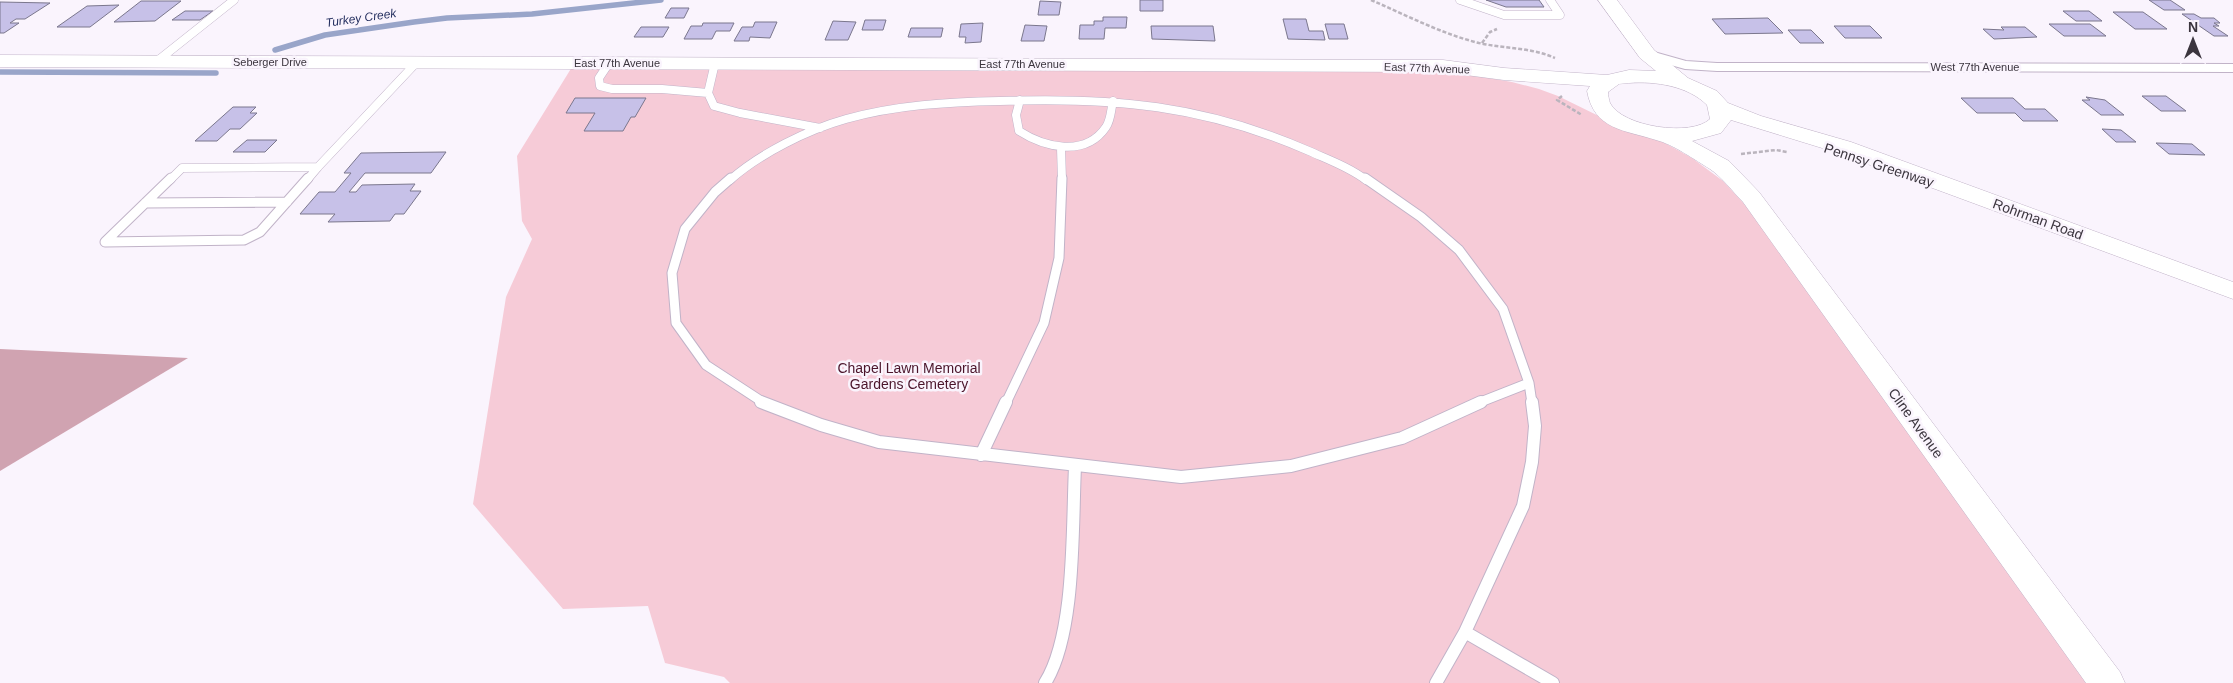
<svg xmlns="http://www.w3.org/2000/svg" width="2233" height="683" viewBox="0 0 2233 683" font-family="Helvetica,sans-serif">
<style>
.green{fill:#f6cbd7}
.forest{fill:#d0a3b1}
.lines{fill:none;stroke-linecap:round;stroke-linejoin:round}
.stream{stroke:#99a5c9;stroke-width:5.5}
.building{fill:#c7c1e8;stroke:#7b778d}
.lane-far2-casing{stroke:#c1b3c8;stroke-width:9}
.lane-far1-casing{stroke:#c1b3c8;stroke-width:11}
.lane-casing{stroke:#c1b3c8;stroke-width:14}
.street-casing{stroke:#c1b3c8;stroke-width:2}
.secondary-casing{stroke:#c1b3c8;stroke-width:1}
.path{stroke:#bab4bd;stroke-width:2.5;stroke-dasharray:4 2;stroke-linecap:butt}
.lane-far2{stroke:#fff;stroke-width:8}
.lane-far1{stroke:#fff;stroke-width:9}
.lane{stroke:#fff;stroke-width:12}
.street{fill:#fff;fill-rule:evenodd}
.secondary{fill:#fff;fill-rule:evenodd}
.labels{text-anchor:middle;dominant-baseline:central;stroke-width:5;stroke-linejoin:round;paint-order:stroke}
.far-street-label{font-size:11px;fill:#3b353e;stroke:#faf4fd}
.far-water-label{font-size:12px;font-style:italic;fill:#242f5f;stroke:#faf4fd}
.street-label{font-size:14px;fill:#3b353e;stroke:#faf4fd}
.park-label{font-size:14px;fill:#4b152b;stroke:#faf4fd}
</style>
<rect width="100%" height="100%" fill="#faf4fd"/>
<!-- green -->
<path class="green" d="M572 67 1448 71 1512 82 1539 89 1558 96 1613 123 1656 138 1692 158 1723 181 1750 210 2087 683H730L724 677 665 663 648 606 563 609 473 504 506 297 532 239 522 221 517 156Z"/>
<!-- forest -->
<path class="forest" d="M0 349 188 358 0 471Z"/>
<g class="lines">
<!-- stream -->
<path class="stream" d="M275 50 325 35 414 22 447 18 532 14 661 0
M0 72 216 73"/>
</g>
<!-- building -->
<path class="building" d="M1140 0H1163V11H1140Z
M1486 0H1539L1544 7H1506Z
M2149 0H2170L2185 10H2164Z
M141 1H181L155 21 114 22Z
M1040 1 1061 2 1059 15H1038Z
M0 2 50 3 25 19H16L10 23H19L4 33H0Z
M119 5 90 27H57L87 6Z
M671 8H689L684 18H665Z
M185 11H213L200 20H172Z
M2063 11H2089L2102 21H2076Z
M2113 12H2143L2167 29H2135Z
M2182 14H2194L2201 18H2214L2220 23H2214L2219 26H2213L2228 36H2214Z
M1103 17H1127L1126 28H1105L1104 39H1079L1080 25H1094V21H1103Z
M1768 18 1783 33 1725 34 1712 19Z
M1283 19H1306L1309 31H1323L1325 40 1288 39Z
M865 20H886L883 30H862Z
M833 21 856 22 848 40H825Z
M755 22H777L770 38 750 37 749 41H734L742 27H753Z
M703 23H734L730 31H716L712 39H684L691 26H702Z
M983 23 981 42 965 43 966 37H959L961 24Z
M1325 24H1344L1348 39H1329Z
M2049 24H2090L2106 36H2064Z
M1025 25 1047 26 1044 41H1021Z
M1151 26H1213L1215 41 1152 39Z
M1834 26H1870L1882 38H1845Z
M641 27H669L663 37H634Z
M2001 27H2025L2037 37 1994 39 1983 29 2004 30Z
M911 28H943L941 37H908Z
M1788 30H1811L1824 43H1800Z
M2142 96H2166L2186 111H2161Z
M2086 97 2105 100 2124 115H2101L2082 100H2090Z
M575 98H646L635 117H631L623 131H584L595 113H566Z
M1961 98H2013L2025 109H2045L2058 121H2023L2015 113H1977Z
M233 107H256L250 113H257L240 129H230L217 141H195Z
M2102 129 2121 130 2136 142H2116Z
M247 140H277L265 152H233Z
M2156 143 2192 144 2205 155 2169 154Z
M446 152 431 173H365L349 192H356L362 185 415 184 410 191H421L404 214H395L390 221 328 222 335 214H300L319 192H335L351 173H344L361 153Z"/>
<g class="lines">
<!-- lane-far2 casing -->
<g class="lane-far2-casing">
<path id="lane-far2" d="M1460 0 1504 15H1560L1550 0
M156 62 234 0
M609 63 599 78 600 86 612 89H662L708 93
M715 63 708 93 714 106 740 113 820 128
M1020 100 1016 115 1019 131C1044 147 1085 158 1106 127 1111 120 1111 109 1113 101
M1061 148 1062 180
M318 167 416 63
M170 180 182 168 318 167
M307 180 318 167
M730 180C761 153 807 130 846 119 896 105 948 102 1000 101 1113 97 1204 105 1309 151 1329 160 1349 167 1366 180"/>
</g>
<!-- lane-far1 casing -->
<g class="lane-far1-casing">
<path id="lane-far1" d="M171 178 105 242 244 240 260 232 308 178
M731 178 715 192 685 229 672 273 676 323 706 365 764 403
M1365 178 1421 217 1459 250 1503 309 1529 383
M145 203 287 202
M1529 383 1532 403
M1006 403 1044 323 1059 258 1062 178
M1478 403 1529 383"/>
</g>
<!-- lane casing -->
<g class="lane-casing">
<path id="lane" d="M761 402 821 425 879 442 1181 477 1291 466 1402 438 1481 402
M981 455 1006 402
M1465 632 1553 683
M1045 683C1076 634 1072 526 1075 467
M1436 683 1465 632 1523 506 1532 462 1535 426 1532 402"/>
</g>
<!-- street casing -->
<g class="street-casing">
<path id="street" d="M1647 50 1686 61 1717 63 2233 64V72L1717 71 1685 69 1642 57 1640 54Z"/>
</g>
<!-- secondary casing -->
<g class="secondary-casing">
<path id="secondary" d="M1598 0H1617L1654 50 1688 78 1717 91 1728 103 1761 116 1851 142 2233 282V299L1835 152 1731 120 1721 133 1692 141 1729 161 1759 192 2120 672 2125 683H2086L1743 202C1733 192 1722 177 1710 169 1695 160 1673 144 1656 140 1625 130 1594 130 1587 91L1590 86 1504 80 1443 72 0 67V55L1443 60 1504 68 1607 75 1629 70 1656 71 1640 58ZM1629 83C1656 81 1688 86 1707 105L1710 119C1692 137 1622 127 1610 103 1609 100 1608 95 1608 92L1619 84Z"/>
</g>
<!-- path -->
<path class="path" d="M1371 0C1406 15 1442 34 1479 43 1505 49 1530 47 1555 58
M1482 43 1490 32 1497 29
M1562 96 1557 100 1582 115
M1741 154 1776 150 1787 152"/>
<!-- lane-far2 -->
<use href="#lane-far2" class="lane-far2"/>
<!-- lane-far1 -->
<use href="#lane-far1" class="lane-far1"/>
<!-- lane -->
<use href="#lane" class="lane"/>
<!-- street -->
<use href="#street" class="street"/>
<!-- secondary -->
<use href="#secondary" class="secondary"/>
</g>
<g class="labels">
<!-- far-street labels -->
<g class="far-street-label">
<text x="270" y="62">Seberger Drive</text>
<text x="617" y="63">East 77th Avenue</text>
<text x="1022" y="64">East 77th Avenue</text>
<text x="1975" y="67">West 77th Avenue</text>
<text transform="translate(1427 68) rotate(2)">East 77th Avenue</text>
</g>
<!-- far-water labels -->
<g class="far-water-label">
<text transform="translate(361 18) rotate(-8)">Turkey Creek</text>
</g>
<!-- street labels -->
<g class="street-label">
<text transform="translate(1879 165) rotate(18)">Pennsy Greenway</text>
<text transform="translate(2038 219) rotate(20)">Rohrman Road</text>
<text transform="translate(1916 423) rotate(54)">Cline Avenue</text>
</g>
<!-- park labels -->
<g class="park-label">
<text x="909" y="368">Chapel Lawn Memorial<tspan x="909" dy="16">Gardens Cemetery</tspan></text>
</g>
</g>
<!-- north arrow -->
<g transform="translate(2193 40)" stroke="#faf4fd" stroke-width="4" paint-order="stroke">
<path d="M0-4L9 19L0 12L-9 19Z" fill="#3b353e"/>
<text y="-8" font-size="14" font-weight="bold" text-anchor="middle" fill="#3b353e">N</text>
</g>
</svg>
